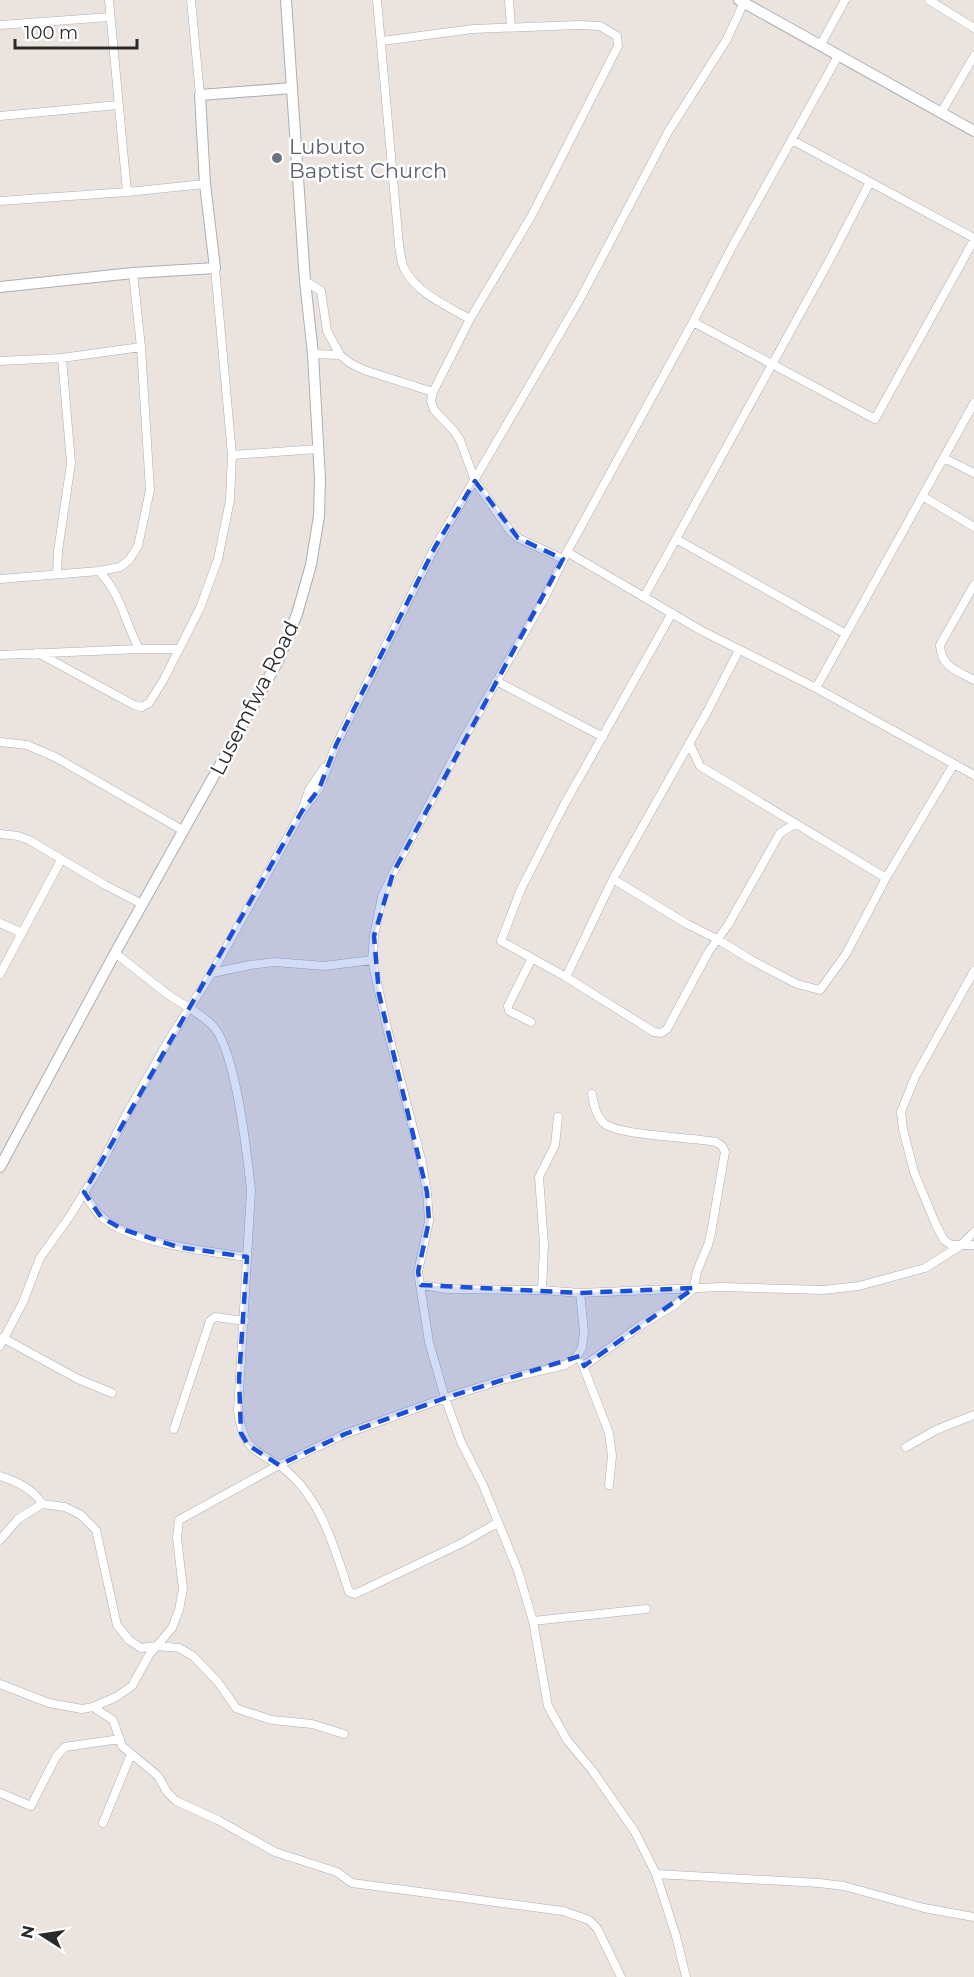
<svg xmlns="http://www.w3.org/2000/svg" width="974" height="1977" viewBox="0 0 974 1977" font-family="Montserrat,sans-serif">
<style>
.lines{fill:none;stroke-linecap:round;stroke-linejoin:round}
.street-casing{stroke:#abaeb5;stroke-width:9}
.secondary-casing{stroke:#abaeb5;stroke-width:12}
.street{stroke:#fff;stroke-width:8}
.secondary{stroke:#fff;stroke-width:10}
.marked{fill:#1d4ed8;fill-opacity:0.2;stroke:#1d4ed8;stroke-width:4.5;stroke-dasharray:12 8;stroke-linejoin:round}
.worship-dot{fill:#6b7280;stroke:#fff;stroke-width:2}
.labels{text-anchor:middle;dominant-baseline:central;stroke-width:5;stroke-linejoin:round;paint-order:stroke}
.worship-label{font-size:21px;fill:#5b616d;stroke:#fff;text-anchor:start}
.street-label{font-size:21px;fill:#2a2a2a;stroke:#fff}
</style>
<rect width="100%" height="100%" fill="#ebe4de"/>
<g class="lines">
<!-- street casing -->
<g class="street-casing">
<path id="street" d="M109 0 127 192
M191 0 200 95
M377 0 399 245C400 252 401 261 404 268 415 292 447 306 470 319
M509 0 511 27
M929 0 974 28
M0 25 110 17
M382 41 473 29 578 25 600 26 617 36 618 46 532 215 470 319 433 392 431 401 434 410 454 431 460 440 475 481 510 531 518 538 563 559
M820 46 845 0
M941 113 974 56
M0 116 118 105
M792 140 974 238
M0 201 127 192 205 184
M305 281 321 291 327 331 340 355
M693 322 875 419 974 240
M313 354 340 355 350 363 364 370 433 392
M0 361 62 358 141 347
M232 455 318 449
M944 458 974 473
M924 497 974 527
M676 539 846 634
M567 552 702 631 816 688 974 775
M99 571C122 596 124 620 139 649
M57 574 58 551 71 463 62 358
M0 579 99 571 120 567 129 560 138 546 150 490 141 347 133 273
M974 585 940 645C941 667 956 670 974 680
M644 597 829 261 870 182
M672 613 564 805 521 889 501 941 566 977 654 1032 661 1033 667 1029 709 951 728 925 780 833 795 824
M38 653 134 705 142 707 149 703 164 679 200 608 218 559 230 500 232 455 215 268
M0 655 139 649H179
M496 681 603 737
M816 688 974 403
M0 742 27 745 55 757 184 831
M689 743 700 766 886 878
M302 810 309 790 324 768
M0 834 18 836 29 840 105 885 142 904
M613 879 687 924 717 939 753 961 797 984 820 990 846 954 886 878 954 764
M0 923 22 933
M115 953C132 966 149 980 166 993 181 1004 199 1012 212 1025 236 1048 247 1154 251 1190L238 1411C243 1445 250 1448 279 1465L345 1434 445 1398 429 1342 418 1272 429 1221 427 1192 421 1159 388 1032 372 960 374 936 382 897 393 873 464 738 544 599 567 552 693 322 732 247 838 56
M974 971 915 1077 901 1112 903 1129 914 1172 936 1225 944 1240 951 1245H974
M212 973 250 965 275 962 324 966 372 960
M0 974 61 860
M566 977 613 879 707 712 739 650
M531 1022 509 1011 508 1006 532 958
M84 1192C89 1201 94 1211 103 1218 132 1244 209 1251 247 1257
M421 1285 447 1289 542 1290 580 1293 721 1287 823 1290 859 1286 925 1268 960 1246 974 1232
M542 1290 544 1245 539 1177 555 1145 558 1117
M580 1293 584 1332 582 1348 575 1359 565 1365 505 1379 445 1398 461 1442 483 1485 518 1571 533 1621 548 1706 567 1740 592 1770 635 1832 656 1874 676 1936 686 1977
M3 1338 78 1379 112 1393
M0 1346 23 1302 40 1258 70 1216 100 1167 125 1117 170 1038 212 973 302 811 319 789 336 745 435 547 580 299 668 132 727 39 745 0
M582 1363 609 1433 612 1456 609 1485
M584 1366 641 1325 676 1304 694 1288 697 1271 708 1245 711 1233 725 1152 722 1146 716 1142C692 1137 622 1136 605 1124 597 1118 593 1104 592 1094
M174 1429 210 1321 215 1317 245 1321
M906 1447 936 1430 974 1415
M0 1476C16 1481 34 1489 42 1504
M0 1540 18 1519 42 1504 65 1507 81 1515 96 1530 117 1625 129 1640 141 1648 157 1646 179 1648 193 1656 218 1682 236 1708 241 1710 272 1720 312 1724 344 1734
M533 1621 646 1609
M0 1684 49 1703 82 1709 93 1707 116 1697 132 1686 149 1655 172 1628 179 1610 183 1589 177 1538 179 1520 279 1465C320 1494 334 1546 349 1592L355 1594 462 1543 497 1523
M93 1707 113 1720 122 1746 158 1776 167 1792 176 1801 218 1820 275 1852 337 1872 352 1883 563 1911 589 1920 597 1928 621 1977
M0 1793 31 1806 56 1757 65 1747 120 1739
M103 1823 131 1754
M656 1874 819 1883 844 1886 924 1908 974 1917"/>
</g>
<!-- secondary casing -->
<g class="secondary-casing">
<path id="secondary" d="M739 0 974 131
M0 287 133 273 215 268 205 184 200 95 292 88
M0 1167 115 953 278 661 297 614 311 565 319 516 320 479 313 354 305 281 286 0"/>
</g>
<!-- street -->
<use href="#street" class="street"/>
<!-- secondary -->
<use href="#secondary" class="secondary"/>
</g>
<!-- marked area -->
<path class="marked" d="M475 481 518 538 563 559 393 873 374 936 379 994 427 1192 429 1221 418 1272 421 1285 580 1293 694 1288 584 1366 580 1356 445 1398 345 1434 279 1465 248 1445 241 1433 239 1379 247 1257 178 1247 122 1229 101 1217 84 1192 302 811 319 789 336 745 435 547Z"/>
<!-- markers -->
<circle class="worship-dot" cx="277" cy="158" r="6"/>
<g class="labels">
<!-- worship labels -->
<g class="worship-label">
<text x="289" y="146">Lubuto<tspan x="289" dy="24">Baptist Church</tspan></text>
</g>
<!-- street labels -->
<g class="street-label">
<text transform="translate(254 698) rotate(-63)">Lusemfwa Road</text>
</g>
</g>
<!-- north arrow -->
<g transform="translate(42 1935) rotate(282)" stroke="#ffffff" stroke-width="4.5" paint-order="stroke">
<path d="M0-4.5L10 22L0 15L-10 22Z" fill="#2a2a2a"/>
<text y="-9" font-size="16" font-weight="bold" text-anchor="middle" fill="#2a2a2a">N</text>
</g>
<!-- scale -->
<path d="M15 39v9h122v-9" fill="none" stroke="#2a2a2a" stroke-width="3"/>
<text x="24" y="39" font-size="18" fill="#2a2a2a" stroke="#ffffff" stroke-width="4.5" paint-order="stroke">100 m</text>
</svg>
